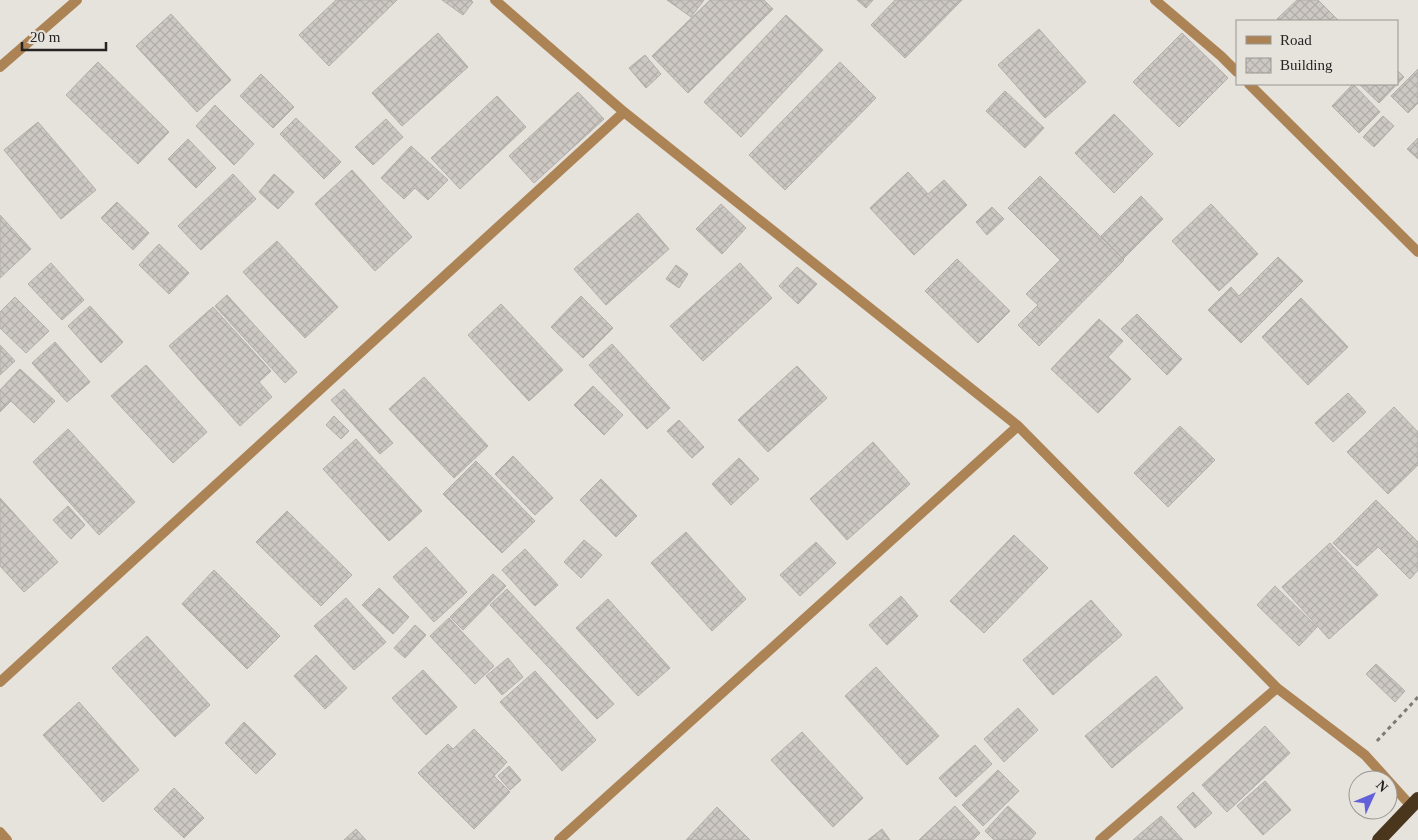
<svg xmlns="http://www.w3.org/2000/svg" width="1418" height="840" viewBox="0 0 1418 840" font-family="Georgia,serif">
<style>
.building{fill:url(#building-cross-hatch);stroke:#b3aea9}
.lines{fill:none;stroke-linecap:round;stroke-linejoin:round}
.path{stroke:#7d7a77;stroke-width:3;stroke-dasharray:4 4;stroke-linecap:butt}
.minor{stroke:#ac8354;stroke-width:10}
.trunk{stroke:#4a361c;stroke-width:14}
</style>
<defs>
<pattern id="building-cross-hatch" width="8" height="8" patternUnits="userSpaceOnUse" patternTransform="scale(1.25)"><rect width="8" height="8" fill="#cdc8c3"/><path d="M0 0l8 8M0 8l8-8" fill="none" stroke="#b0aca7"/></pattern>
</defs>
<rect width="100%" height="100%" fill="#e6e2dc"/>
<!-- building -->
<path class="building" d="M336 0H397L329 66 299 35Z
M442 0H471L473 2 463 15Z
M667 0H704L691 17Z
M710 0H764L773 9 688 93 652 56Z
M857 0H873L866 8Z
M895 0H962L905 58 871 25Z
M1297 0H1318L1339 21H1280L1277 19Z
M171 14 231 80 197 112 136 46Z
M786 15 823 50 741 137 704 102Z
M1039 29 1086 82 1045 118 998 65Z
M438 33 468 67 402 126 372 93Z
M1182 33 1228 78 1179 127 1133 82Z
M645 55 661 74 646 88 629 68Z
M98 62 169 132 138 164 66 95Z
M840 62 876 98 785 190 749 155Z
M1418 69V103L1408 113 1391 96Z
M1397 70 1404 77 1379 103 1359 84H1397Z
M261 74 294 107 273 128 240 96Z
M1353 84 1380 112 1359 133 1332 106Z
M1005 91 1044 128 1025 148 986 111Z
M578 92 604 119 534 183 509 156Z
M497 96 526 127 460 189 431 158Z
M215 105 254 144 234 165 196 126Z
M1114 114 1153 154 1114 193 1075 153Z
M1383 116 1394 126 1374 147 1363 137Z
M296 118 341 162 324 179 280 134Z
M386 119 403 137 373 165 355 147Z
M38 122 96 190 61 219 4 150Z
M1418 138V159L1407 149Z
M188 139 216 168 196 188 168 159Z
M411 146 448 180 428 200 415 188 404 199 381 178Z
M352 170 412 237 375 271 315 204Z
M908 172 928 194 944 180 967 205 914 255 870 208Z
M233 174 256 199 201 250 178 226Z
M274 174 294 192 278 209 259 192Z
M1040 176 1124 260 1039 346 1018 325 1038 305 1026 294 1060 260 1008 208Z
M1141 196 1163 219 1123 259 1101 236Z
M117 202 149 233 133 250 101 218Z
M721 204 746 228 722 254 696 229Z
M1211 204 1258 254 1219 291 1172 241Z
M992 207 1004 219 987 235 976 222Z
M638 213 669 249 606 305 574 269Z
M0 215 31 249 0 278Z
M277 241 338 307 305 338 243 272Z
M159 244 189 273 169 294 139 265Z
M1278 257 1303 281 1241 343 1208 310 1231 287 1239 296Z
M957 259 1010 311 978 343 925 291Z
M51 263 84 300 62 320 28 284Z
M740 263 772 298 703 361 670 326Z
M676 265 688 274 679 288 666 279Z
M797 267 817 284 798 304 779 286Z
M227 295 297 372 285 383 215 306Z
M581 296 613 328 583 358 551 327Z
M15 297 49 331 26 353 0 328V312Z
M1301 298 1348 347 1308 385 1262 337Z
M501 304 563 370 529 401 468 335Z
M90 306 123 342 101 363 68 326Z
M213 307 271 371 259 382 272 397 240 426 169 346Z
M1137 314 1182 359 1167 375 1121 329Z
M1099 319 1123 341 1108 357 1131 379 1098 413 1051 369Z
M55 342 90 382 67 402 32 363Z
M612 344 670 408 647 429 589 365Z
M0 345 15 361 0 375Z
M146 365 207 432 173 463 111 396Z
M797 366 827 398 768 452 738 420Z
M20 369 55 401 34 423 11 401 0 412V390Z
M424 377 488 446 454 478 389 409Z
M593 386 623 415 604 435 574 405Z
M344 389 393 443 380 454 331 400Z
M1348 393 1366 412 1333 442 1315 423Z
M1394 407 1418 432V465L1388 494 1347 452Z
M334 416 349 431 341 439 326 425Z
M679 420 704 447 692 458 667 431Z
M1180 426 1215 460 1168 507 1134 473Z
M68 429 135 502 99 535 33 462Z
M356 439 422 511 389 541 323 469Z
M873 442 910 484 847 540 810 499Z
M513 456 553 498 535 515 495 474Z
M739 458 759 479 731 505 712 484Z
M476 461 535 521 502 553 443 494Z
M601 479 637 516 616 537 580 500Z
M0 498 58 562 24 592 0 566Z
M1376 500 1418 542V570L1410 579 1378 547 1357 566 1333 543Z
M68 506 85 525 71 539 53 520Z
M287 511 352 575 321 606 256 542Z
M686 532 746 599 712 631 651 563Z
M1014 535 1048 568 984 633 950 601Z
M584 540 602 555 581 578 564 562Z
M816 542 836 563 800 596 780 575Z
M1330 543 1378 595 1329 639 1282 587Z
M426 547 467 592 434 622 393 577Z
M525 549 558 585 535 606 502 570Z
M214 570 280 636 247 669 182 604Z
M493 574 506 586 463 630 450 617Z
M1275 586 1317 627 1299 646 1257 605Z
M379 588 409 617 393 634 362 605Z
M507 589 614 704 597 719 490 605Z
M901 596 918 616 887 645 869 625Z
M346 598 386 642 354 670 314 626Z
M608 599 670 668 638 696 576 628Z
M1091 600 1122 635 1053 695 1023 660Z
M449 618 494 666 475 684 430 636Z
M415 625 426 635 405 658 394 648Z
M147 636 210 705 175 737 112 668Z
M316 655 347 688 325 709 294 676Z
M508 658 523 677 502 695 486 676Z
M1376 664 1405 691 1395 702 1366 674Z
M876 667 939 736 907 765 845 696Z
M423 670 457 707 426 735 392 698Z
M535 671 596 740 562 771 500 702Z
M1156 676 1183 708 1112 768 1085 736Z
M79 702 139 770 103 802 43 735Z
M1018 708 1038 730 1004 762 984 739Z
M244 722 276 754 256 774 225 743Z
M1265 726 1290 753 1227 812 1202 785Z
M474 729 507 762 494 776 510 792 474 829 418 773 448 744 453 749Z
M802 732 863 798 833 827 771 760Z
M975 745 992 764 956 797 939 778Z
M509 766 521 780 510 790 498 776Z
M998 770 1019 791 983 826 962 805Z
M1265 781 1291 810 1263 835 1237 806Z
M174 788 204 818 184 838 154 809Z
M1193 792 1212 813 1195 828 1177 807Z
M955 806 980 833 973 840H919Z
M1008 806 1036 833 1030 840H994L985 831Z
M717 807 750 840H686Z
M1161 816 1183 840H1133Z
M356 829 366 840H344Z
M882 829 890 840H868Z"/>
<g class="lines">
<!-- path -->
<path class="path" d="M1377 741 1418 697"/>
<!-- minor -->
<path class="minor" d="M495 0 624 112 1018 426 1277 688 1365 755 1411 806
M1155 0 1221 56 1237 72
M0 67 77 0
M1249 84 1418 252
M0 682 624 112
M0 832 7 840
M559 840 1018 426
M1100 840 1277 688"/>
<!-- trunk -->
<path class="trunk" d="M1379 840 1418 799"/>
</g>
<!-- legend -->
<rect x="1236" y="20" width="162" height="65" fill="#e6e2dc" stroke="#999692"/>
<rect x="1246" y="36" width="25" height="8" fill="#ac8354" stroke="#999692"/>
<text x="1280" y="45" font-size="15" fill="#262423">Road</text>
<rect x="1246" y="58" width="25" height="15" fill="url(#building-cross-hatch)" stroke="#999692"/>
<text x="1280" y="70" font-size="15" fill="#262423">Building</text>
<!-- north arrow -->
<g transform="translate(1373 795) rotate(46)"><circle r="24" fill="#e6e2dc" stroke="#999692"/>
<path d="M0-4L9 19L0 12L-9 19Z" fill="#6361da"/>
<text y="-8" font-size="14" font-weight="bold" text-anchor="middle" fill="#262423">N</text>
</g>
<!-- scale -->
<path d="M22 42v8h84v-8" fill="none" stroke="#262423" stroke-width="2.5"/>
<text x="30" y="42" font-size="15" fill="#262423" stroke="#e6e2dc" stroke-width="4" paint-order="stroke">20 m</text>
</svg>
